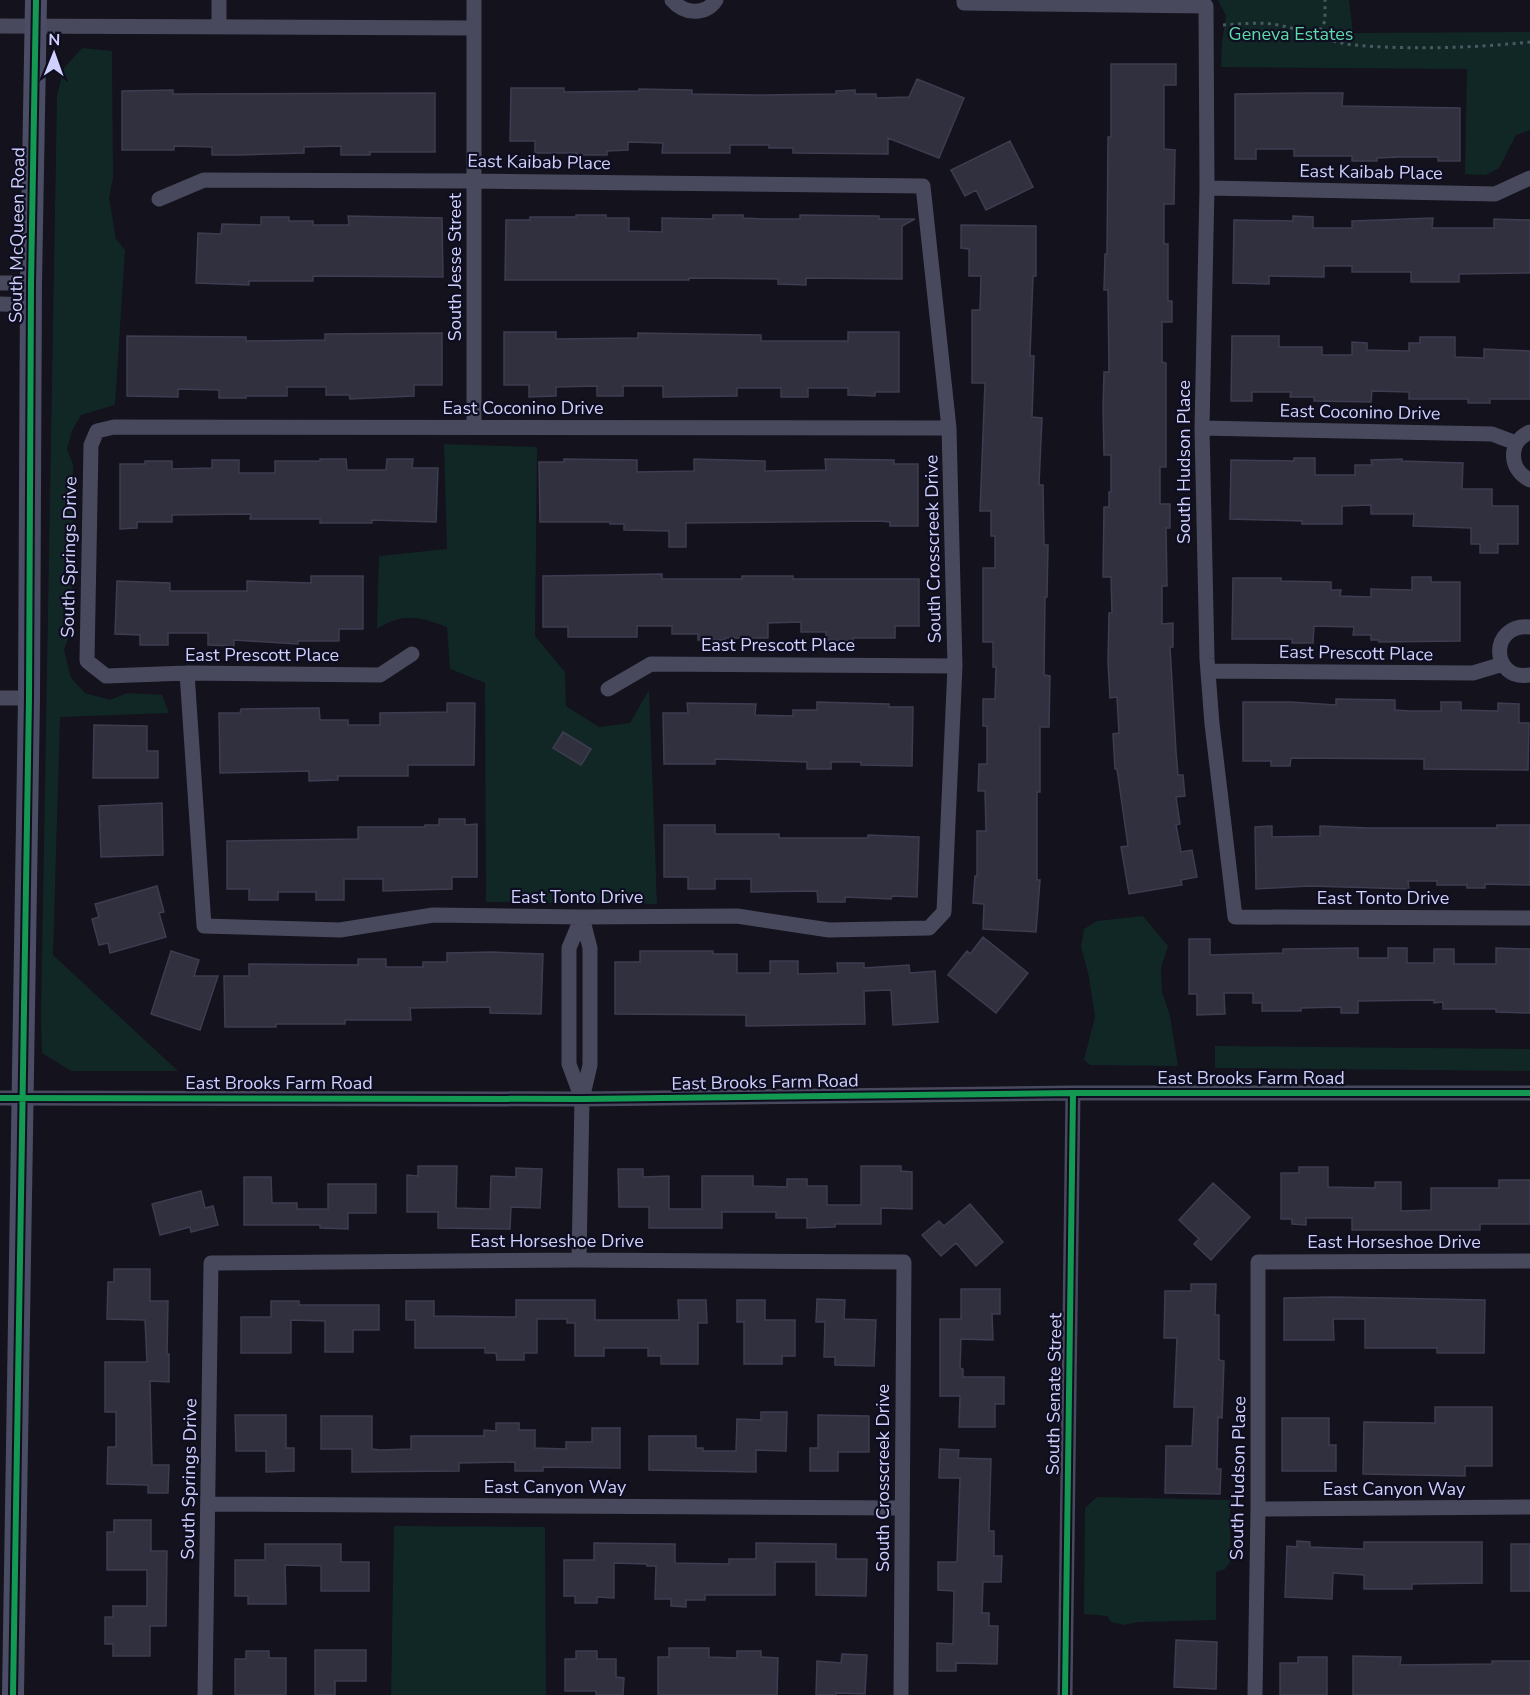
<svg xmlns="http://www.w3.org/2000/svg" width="1530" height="1695" viewBox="0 0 1530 1695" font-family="'Nunito Sans',sans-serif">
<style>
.green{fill:#112725}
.building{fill:#31303f;stroke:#3e3c50;stroke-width:1.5}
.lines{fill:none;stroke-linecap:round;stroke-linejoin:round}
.path{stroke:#495962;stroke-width:3;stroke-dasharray:3 4.5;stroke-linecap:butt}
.street{stroke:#48495d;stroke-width:15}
.secondary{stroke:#4a4d63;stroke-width:22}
.cycleway-casing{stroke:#0f0e21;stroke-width:10}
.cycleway{stroke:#139951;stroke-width:6}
.labels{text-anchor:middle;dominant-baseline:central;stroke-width:4.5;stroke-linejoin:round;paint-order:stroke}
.park-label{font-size:18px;fill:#5fdaaa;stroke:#0f0e21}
.street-label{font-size:18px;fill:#cfd0fd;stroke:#0f0e21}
</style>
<rect width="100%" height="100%" fill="#13121d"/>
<!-- green -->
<path class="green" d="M1218 0H1349L1353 33 1530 32V130L1516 135 1499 168 1486 175 1465 174 1467 69 1221 67 1222 42 1226 16Z
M82 48 112 51 113 178 109 198 116 239 125 250 115 405 81 415 72 431 67 449 73 464 72 627 64 650 71 678 85 693 110 700 127 693 162 695 169 713 60 717 53 955 178 1071H71L42 1053 41 1017 57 96 64 68Z
M444 444 537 447 535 636 565 672 566 706 599 727 630 723 649 690 657 904 486 902 485 683 450 669 447 627C419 617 404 612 377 629L379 556 447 549Z
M1143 916 1168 946 1161 968 1162 992 1170 1016 1178 1066 1090 1065 1084 1060 1095 1017 1089 977 1081 947 1084 929 1097 921Z
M1215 1046 1530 1049V1071L1215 1068Z
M1097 1497 1230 1500V1562L1225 1569 1216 1572V1620L1138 1622 1124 1625 1111 1622 1107 1616 1084 1614 1085 1508Z
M394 1526 545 1527 546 1695H391Z"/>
<!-- building -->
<path class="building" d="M1111 64H1176V85H1164V149L1175 150 1174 204H1164V244H1168V301H1172V322H1162V362L1166 363V467H1160V504H1170V528H1166L1167 586H1162V624L1173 623V647H1170L1176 752 1178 775H1183L1185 796 1176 797 1180 824 1176 825 1181 852 1192 850 1197 877 1181 880 1182 885 1129 894 1121 847 1128 846 1117 769H1115L1113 734 1119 733 1117 697 1110 698 1108 662 1109 613H1112L1111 577H1103L1104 507H1109V492H1111V455H1104L1103 408 1104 372H1109L1108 290H1104L1105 254H1107L1108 137H1111Z
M917 79 964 98 939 158 888 138V154L793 153V148H769V145H730V153H662L663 143 628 142V150L607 151V155H577V153H535V141H510L511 88H564V92L639 91V89L692 90V94L758 95 836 94V91L855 90V94H876V98L909 97Z
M173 90V94L435 93V152H370V155H341V146L304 147V153L239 155H212V147L174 146V150H122V91Z
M1306 93H1343L1342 106 1460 108V161H1438V157H1400L1377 158V161H1352V156H1294V149H1256V159H1235V94Z
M1010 141 1033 187 986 210 976 190 965 196 951 170Z
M576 215H606V218H629V231L662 232V218L713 219V215H743V218L766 219H800V215L879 216V219H915L902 226V279L806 278V285L778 284V279L689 278V280H505L506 220H530V217H576Z
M348 216 442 218 443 277 313 276V281H249V285L196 283 198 233 221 234 222 224 261 225V217H289V221H313V225H349Z
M1293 216 1313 217V228H1352V221L1433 218 1432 228H1494V219L1530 220V273L1459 274V282H1411V272H1352V266H1324V277L1269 276V284L1233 283 1234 220 1293 221Z
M961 225 1036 226V276H1033L1030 356H1034L1032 417 1042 418 1039 485H1043L1044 545H1048L1047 597H1045L1044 675 1050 676 1049 727H1040V792H1037V880H1040L1036 932 983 929 984 904 973 903 975 876H977V831H986L985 791H978L979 764H987V726H983V699H995L996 667H993V642H983V568H995V536H991V511H980L985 383H972V310H980L981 276H969V249L961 248Z
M504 332H556V339L638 338V333L761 335V341H848V332H899V392H875V396L848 395V388H808V397H781V388H737V396L663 397V386H623V396H597V386L556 387V396L529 397V385H504Z
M442 333V385H414V396L350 399 349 395H326V387H287V396H246V398H219V390L178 389V397L127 396V336L246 337V341L325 340V334Z
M1232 336H1279V347H1322V355H1352V342L1367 343V350L1409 351V343H1420V337H1455V357L1484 358V349L1530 351V399H1490V403H1468V399H1409V392L1372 391 1371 402 1314 401V397H1290L1291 392H1252V401H1231Z
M1294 458H1315V475H1355V465H1372L1371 460 1402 459V461L1463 463 1462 489H1492V506H1518V544H1498V553H1480V544H1471V528L1413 526 1414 514H1371V505L1342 506V524H1302V521L1230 519 1231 460 1294 461Z
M320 459H346L347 470H386L387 459H413L412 468H438L436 522 372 520V523H320V519H250L251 514 172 515V522H137V528L120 529V464H145V461H172V469L212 468V460H239V473H275V461H320Z
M564 459 637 460V472L694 471V459L765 461V471L826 470 825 459 894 460V464H918V526H890V522L879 521 686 523V547H669V531L624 530V524H610V522H540L539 462H564Z
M662 574V579H742V576H793V579H919V626H895V638H853V641L826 640V632H801V622L768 623V638H725V640H698V634H672V626H637V637H568V627H543V576Z
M311 576H363V629H339V641H298V644L234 640V646L208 645V633H168V645H140V635L115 634 117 581 170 583V591H247V581L311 583Z
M1412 577H1431V582H1460V641L1379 642V640H1371V635H1353L1354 627 1314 626 1313 643H1292V639H1232L1233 578H1281V581L1331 582V590H1341L1340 596 1371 597V589L1412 590Z
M1336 699 1395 700V710L1410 711H1441V702H1461V710L1498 711V703L1519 704V723H1529L1528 770 1424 769V759L1291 758 1290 766H1271V761H1243V702H1291L1336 705Z
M817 702 889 704V707H913L912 766 861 765V762H831V769H807V762L715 759V764H664L663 713H688L687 703 756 704 755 715 793 716V710H817Z
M447 703H475L474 765H408V776H338V780L309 781V771L220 773 219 713H240L241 709 319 708 320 720H348V725H380V713L447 712Z
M94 725 147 726V751H158V778H93Z
M563 732 591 749 581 765 553 748Z
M162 803 163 855 101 857 99 806Z
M439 819H465V825L477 824V877H452V889L383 891V879H344V900H316V892H278V900H249V889H227V841L358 839V827H425V825H439Z
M664 825H715V834H779V838H868V835L919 837 917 897 892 896 891 899 845 897V902H818L817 891 751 892V879H715V889H688V877H664Z
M1497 825H1530V885L1485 884V888H1467V885H1437V881H1408L1409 889 1309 886 1256 889 1255 827 1272 826V837L1320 836V826L1368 828H1497Z
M157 886 164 912 159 913 166 937 110 953 108 943 99 945 92 919 99 917 95 904Z
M983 937 1028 973 996 1013 948 975 967 951 970 954Z
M1189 939H1210V955L1283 953V949L1358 948V958H1388V948H1407V963H1434V949H1454V964H1496V948L1530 949V1013L1496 1012V1009H1443V1002L1434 1003V1000L1358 1001V1013H1341V1007L1301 1008V1011H1262V1003H1253V993H1224L1225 1014 1197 1015V994H1189Z
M171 951 199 960 194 976H218L200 1030 151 1014Z
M640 951H713V954H737V973H770V961H798V974L838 973 837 963H864V968L909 965 910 973 935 971 938 1022 893 1025 891 990 864 991 865 1024 746 1026V1015L615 1014V962H640Z
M492 952 543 954 541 1014 490 1013V1007L410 1008 411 1020H345V1024H276V1027H225L224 976H249V964L358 965V959H386V967H423V962H447V953Z
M418 1166H457L456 1208 490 1209 491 1176 516 1177V1168L542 1169 540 1208 511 1207 510 1229 438 1228V1212H407V1175L418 1176Z
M861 1166H901V1171L912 1172V1209L881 1208V1224H835V1227L807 1228V1218H776V1212H722V1228H649V1207H619L618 1169H643V1177L669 1176V1209H702V1176H753V1186L787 1187V1179H807V1186H827V1205H861Z
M1299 1167H1328V1187L1375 1188V1182H1401V1211L1431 1210V1188H1499V1180H1530V1224H1480V1230H1352V1218H1306V1225L1292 1224V1219H1281V1173H1299Z
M244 1177H271L272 1203H297V1209H328V1184H376V1213H348V1229L320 1228V1225H244Z
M1213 1183 1250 1217 1211 1260 1194 1244 1199 1239 1179 1220Z
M201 1191 205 1208 213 1206 218 1225 191 1232 190 1227 160 1235 152 1204Z
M970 1204 1003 1242 976 1266 956 1243 941 1256 922 1235 939 1221 944 1226Z
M114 1269H150V1301H168L167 1354H169V1382L150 1381 152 1465H169L168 1493H148V1485L107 1484 108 1447H116V1412H105V1362H147L145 1320 107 1319 108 1282H114Z
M1191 1284H1216L1215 1315H1219V1360L1224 1361 1222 1418 1218 1417 1217 1469H1221L1220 1494 1165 1493 1166 1446H1192L1194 1407H1174L1177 1338H1164L1165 1291H1191Z
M961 1289H1000V1314H992L993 1340 961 1339 960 1368 963 1369V1377H1004V1404H995V1427H959L960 1396H940V1319H961Z
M1333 1297 1485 1300 1484 1353H1437V1348H1365V1319H1333L1334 1340H1284V1298Z
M817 1299 845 1300 844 1319 876 1320 874 1366 835 1365V1357H824L825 1322H816Z
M516 1300H595V1320H679L678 1300H706L707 1323H698V1364H661V1356H648V1348H604V1356H575V1323H567V1319H537V1353H524V1360H497L496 1353H485V1348H415V1320H406V1301H434V1316L516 1317Z
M737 1300H765V1320H795V1356H782V1364H744V1322H737Z
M271 1301H299V1305H379V1330H353V1352H325V1321L291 1320V1353H241V1317H271Z
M1435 1407H1492V1466H1465V1476L1363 1474 1364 1422 1435 1423Z
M761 1412H787L786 1451 756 1450V1472L649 1470V1436H696V1448H703V1451H736L737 1419 761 1420Z
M235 1415H286V1448H294V1471L266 1472V1451H236Z
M818 1415 869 1416V1452H838V1471H810V1448H818Z
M321 1416H372V1449L380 1450 411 1449V1436H484V1430L496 1431V1423H519V1430H535V1448L566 1449V1442H592V1428H620V1468L543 1467V1471H515V1462L459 1463V1471L352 1472V1449H321Z
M1282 1418H1329V1445H1336V1471H1282Z
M940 1449 959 1450 958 1458 991 1459 989 1531H994V1556H1002L1001 1582H983L982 1613H989V1626H998L997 1664 956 1663V1671H937V1643L953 1644 954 1591 938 1590V1562H957L960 1478H939Z
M114 1520H151V1551H167L166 1626H150V1656H113V1644H105V1617H113V1606H147V1570H107V1532H114Z
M1297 1541 1310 1542V1547L1364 1549V1542H1482V1583L1412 1584V1589H1364V1575L1333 1573 1332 1599 1285 1597 1287 1546 1297 1547Z
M594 1543 675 1544V1563L729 1564V1559H756V1543L836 1544V1559H867L866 1596 816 1595V1562H775V1595H705V1600H686V1607L671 1606V1599H655L656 1566H647V1564L614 1563V1598L597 1597V1603H575V1596H564V1560H594Z
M265 1544H341V1562H369V1591H321V1566L285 1565 286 1604H248V1596H235V1560H265Z
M1511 1544H1530V1591H1511Z
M1176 1640 1217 1642 1216 1689 1174 1687Z
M669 1648H709V1657L737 1658V1651H761V1657L778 1658 777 1695H658V1657H669Z
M315 1650H366V1681H335V1695H315Z
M246 1651H269V1658H286V1695H235V1659H246Z
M576 1651H597V1659H616V1677L624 1678 623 1695H596V1691H565V1659H576Z
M842 1654 867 1655 865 1694 836 1693V1695H816L817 1661 841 1663Z
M1353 1656 1401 1657 1400 1665 1492 1664V1661H1530V1695H1353Z
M1298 1657H1327V1695H1280V1663H1298Z"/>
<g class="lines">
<!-- path -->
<path class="path" d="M1223 25C1243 24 1263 21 1283 26 1307 31 1330 43 1354 45 1411 50 1473 48 1530 42
M1316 37 1325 21V0"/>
<!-- street -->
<path class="street" d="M474 0V427
M672 0C684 14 705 16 716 0
M964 0V3L1206 6 1207 187 1202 428 1207 659 1212 724 1235 917 1530 918
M0 26 474 28
M219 27V0
M1207 188 1495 194 1530 178
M159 199 204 180 474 181 923 186 949 428 955 666 944 912 929 928 829 930 737 916 582 917 433 915 340 930 204 926 187 673
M0 283H31
M0 304 31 305
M1202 428 1492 434 1516 443
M1530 432C1507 442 1509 470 1530 480
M1530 627C1488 623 1491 682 1530 675
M412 654 380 675 187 673 106 676 87 661 91 445 97 431 114 427 949 428
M1208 671 1473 673 1503 664
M608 689 651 664 955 666
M0 698H29
M0 1098 582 1099 1073 1093H1530
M582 1099 569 1064V948L582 917
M579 1260 582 1099 590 1065V948L582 917
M208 1504 902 1508
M1258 1509 1530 1507
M205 1695 211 1263 579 1260 904 1262 901 1695
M1065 1695 1073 1093
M1255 1695 1258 1509V1262L1530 1261"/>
<!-- secondary -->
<path class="secondary" d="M13 1695 29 698 31 283 36 0"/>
<!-- cycleway casing -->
<g class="cycleway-casing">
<path id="cycleway" d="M1 1098 582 1099 1073 1093H1530
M13 1695 29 698 31 283 36 0
M1065 1695 1073 1093"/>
</g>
<!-- cycleway -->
<use href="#cycleway" class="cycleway"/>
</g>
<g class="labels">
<!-- park labels -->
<g class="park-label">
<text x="1291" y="34">Geneva Estates</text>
</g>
<!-- street labels -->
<g class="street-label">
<text transform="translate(539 162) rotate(1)">East Kaibab Place</text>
<text transform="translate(1371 172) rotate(1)">East Kaibab Place</text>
<text transform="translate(17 235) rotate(-89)">South McQueen Road</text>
<text transform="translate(455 267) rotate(-90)">South Jesse Street</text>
<text x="523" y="408">East Coconino Drive</text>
<text transform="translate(1360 412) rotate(1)">East Coconino Drive</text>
<text transform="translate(1184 462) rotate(-90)">South Hudson Place</text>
<text transform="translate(933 549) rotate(-91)">South Crosscreek Drive</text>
<text transform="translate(69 557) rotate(-89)">South Springs Drive</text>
<text x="778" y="645">East Prescott Place</text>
<text transform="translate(1356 653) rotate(1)">East Prescott Place</text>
<text x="262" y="655">East Prescott Place</text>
<text x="577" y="897">East Tonto Drive</text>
<text x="1383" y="898">East Tonto Drive</text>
<text x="1251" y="1078">East Brooks Farm Road</text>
<text transform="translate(765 1082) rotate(-1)">East Brooks Farm Road</text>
<text x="279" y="1083">East Brooks Farm Road</text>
<text x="557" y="1241">East Horseshoe Drive</text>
<text x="1394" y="1242">East Horseshoe Drive</text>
<text transform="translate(1054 1394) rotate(-89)">South Senate Street</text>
<text transform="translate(883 1478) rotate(-90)">South Crosscreek Drive</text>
<text transform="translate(1238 1478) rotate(-89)">South Hudson Place</text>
<text transform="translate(189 1479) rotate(-89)">South Springs Drive</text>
<text x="555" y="1487">East Canyon Way</text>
<text x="1394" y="1489">East Canyon Way</text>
</g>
</g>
<!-- north arrow -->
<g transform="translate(54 54) rotate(1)" stroke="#0f0e21" stroke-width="4.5" paint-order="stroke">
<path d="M0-4.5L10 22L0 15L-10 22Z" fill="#cfd0fd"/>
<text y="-9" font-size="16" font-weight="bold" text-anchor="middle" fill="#cfd0fd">N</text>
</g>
</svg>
